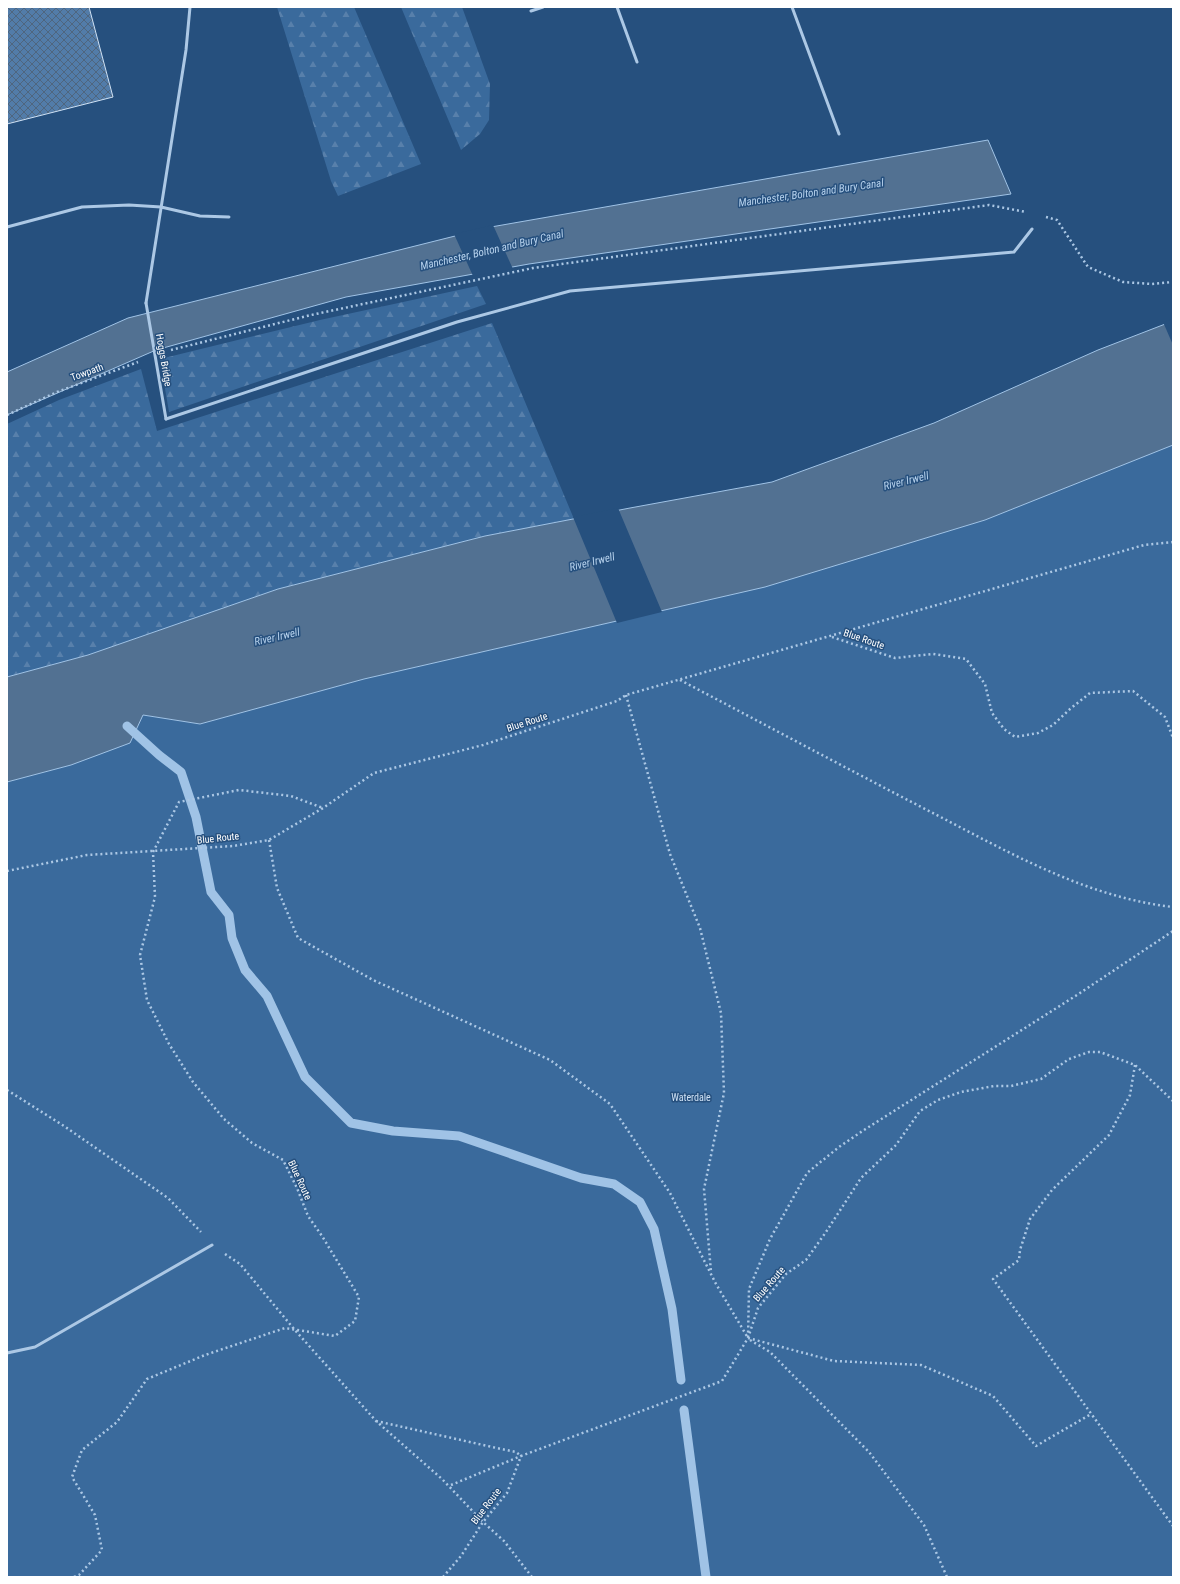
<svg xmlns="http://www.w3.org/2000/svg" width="1180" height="1584" viewBox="0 0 1180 1584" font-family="'Roboto Condensed',sans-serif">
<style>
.forest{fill:url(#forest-firs)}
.green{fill:#3a6a9c}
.water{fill:#527192;stroke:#a0c3e6}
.pier{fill:#26507e}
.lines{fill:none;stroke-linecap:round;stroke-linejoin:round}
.stream{stroke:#a0c3e6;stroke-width:9}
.building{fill:url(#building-cross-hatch);stroke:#cfe1f4}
.path{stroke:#acc8e5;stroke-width:2.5;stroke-dasharray:2 3;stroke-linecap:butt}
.lane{stroke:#acc8e5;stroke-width:3}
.lane-bridge{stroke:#acc8e5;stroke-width:3}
.labels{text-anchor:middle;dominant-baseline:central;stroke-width:3;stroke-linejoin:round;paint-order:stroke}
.street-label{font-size:10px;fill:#fff;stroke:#26507e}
.park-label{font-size:10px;fill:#cfe1f4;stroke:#26507e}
.water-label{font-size:11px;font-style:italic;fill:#b7d2ed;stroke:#26507e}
</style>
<defs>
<pattern id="forest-firs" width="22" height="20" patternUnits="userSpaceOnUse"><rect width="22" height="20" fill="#3a6a9c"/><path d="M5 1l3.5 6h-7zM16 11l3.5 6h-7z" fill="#5880ab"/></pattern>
<pattern id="building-cross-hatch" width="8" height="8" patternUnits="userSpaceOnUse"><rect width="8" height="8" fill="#527ca9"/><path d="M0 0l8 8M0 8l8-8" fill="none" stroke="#4f667f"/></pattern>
</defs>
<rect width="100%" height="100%" fill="#26507e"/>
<!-- forest -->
<path class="forest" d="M277 7H354L421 164 338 196 331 181Z
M401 7H462L490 84 489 120 480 134 461 150Z
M477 286 486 304 169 412 160 359 320 320Z
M492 323 574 519 485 536 278 589 88 655 7 677V424L59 400 141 369 157 431Z"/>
<!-- green -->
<path class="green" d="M1173 444V1577H7V782L71 765 143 715 200 724 364 679 764 587 985 520Z"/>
<!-- water -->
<path class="water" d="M988 140 1011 194 529 264 346 297 156 350 7 415V372L128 318 491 227Z
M1173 321V445L985 520 765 587 364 679 200 724 143 715 130 743 71 765 7 782V677L88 655 278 589 485 536 630 508 772 482 934 423 1098 350Z"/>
<!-- pier -->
<path class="pier" d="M493 225 513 269 473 276 454 234Z
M1173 319V345L1163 322Z
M618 508 662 612 617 623 573 517Z"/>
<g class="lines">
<!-- stream -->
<path class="stream" d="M127 726 159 755 181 772 196 817 211 892 229 915 232 938 245 970 267 996 305 1077 351 1123 393 1131 459 1136 581 1178 614 1184 640 1202 654 1229 672 1309 681 1380
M684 1410 706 1577"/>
</g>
<!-- building -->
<path class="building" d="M7 7H89L113 97 7 124Z"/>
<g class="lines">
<!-- path -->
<path class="path" d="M1046 217 1057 220 1088 267 1123 282 1152 284 1173 282
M171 350 311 315 533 268 989 205 1026 212
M7 415 57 392 138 362
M832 637 895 658 933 654 966 659 985 684 992 713 1004 729 1015 737 1038 733 1053 725 1070 709 1090 693 1133 691 1165 717 1173 738
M680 680C762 723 844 767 927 810 1005 850 1084 897 1173 907
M626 695 670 854 700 928 721 1013 724 1093 704 1189 711 1272
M269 840 277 888 298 938 373 980 550 1060 610 1104 670 1193 716 1284 748 1338 749 1289 770 1239 807 1173 839 1147 864 1130 1077 995 1173 931
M7 871 87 855 233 846 269 840 323 808 374 773 483 745 617 701 626 695 1144 545 1173 542
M1135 1065 1130 1095 1109 1135 1052 1190 1030 1219 1020 1250 1019 1260 993 1279 1173 1526
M7 1090 64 1126 168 1198 201 1232
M225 1254 240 1264 294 1329 376 1421 442 1479 483 1522 504 1541 532 1577
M748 1338 834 1361 921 1365 993 1396 1036 1446 1091 1414
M750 1340 770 1352 869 1452 924 1525 947 1577
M376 1421 492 1447 516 1452 521 1456
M451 1485 521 1456
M74 1577 79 1575 102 1550 95 1515 72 1477 82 1450 117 1422 147 1379 205 1355 285 1328 335 1336 355 1321 359 1297 322 1236 308 1216 297 1188 283 1160 252 1143 224 1119 193 1082 169 1044 147 1000 140 955 155 897 153 852 179 802 239 790 291 796 323 808
M443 1577 461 1556 483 1522 507 1493 521 1456 722 1381 748 1338 758 1308 786 1274 806 1260 826 1232 861 1178 896 1145 920 1111 938 1100 961 1092 994 1086H1011L1041 1079 1069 1059 1089 1052H1100L1135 1065 1173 1101"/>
<!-- lane -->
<path class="lane" d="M617 7 637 62
M792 7 839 134
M531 11 543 7
M7 227 82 207 129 205 161 207 200 216 229 217
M146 303 186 50 190 7
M166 419 457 322 570 291 1014 252 1032 229
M7 1353 35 1347 212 1245"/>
<!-- lane-bridge -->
<path class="lane-bridge" d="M146 303 166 419"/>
</g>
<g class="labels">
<!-- street labels -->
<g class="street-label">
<text transform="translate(164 360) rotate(80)">Hoggs Bridge</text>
<text transform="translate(87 372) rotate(-20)">Towpath</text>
<text transform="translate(864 639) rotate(19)">Blue Route</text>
<text transform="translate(527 722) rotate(-18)">Blue Route</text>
<text transform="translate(218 838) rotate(-6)">Blue Route</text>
<text transform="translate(300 1180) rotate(65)">Blue Route</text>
<text transform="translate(769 1284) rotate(-49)">Blue Route</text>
<text transform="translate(486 1506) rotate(-53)">Blue Route</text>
</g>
<!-- park labels -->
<g class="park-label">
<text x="691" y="1097">Waterdale</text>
</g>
<!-- water labels -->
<g class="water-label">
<text transform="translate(811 193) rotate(-8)">Manchester, Bolton and Bury Canal</text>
<text transform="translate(492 250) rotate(-13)">Manchester, Bolton and Bury Canal</text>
<text transform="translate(906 481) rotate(-14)">River Irwell</text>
<text transform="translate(592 562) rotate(-14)">River Irwell</text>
<text transform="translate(277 637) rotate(-13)">River Irwell</text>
</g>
</g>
<!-- border -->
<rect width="1180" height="1584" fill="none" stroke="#ffffff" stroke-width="16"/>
</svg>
